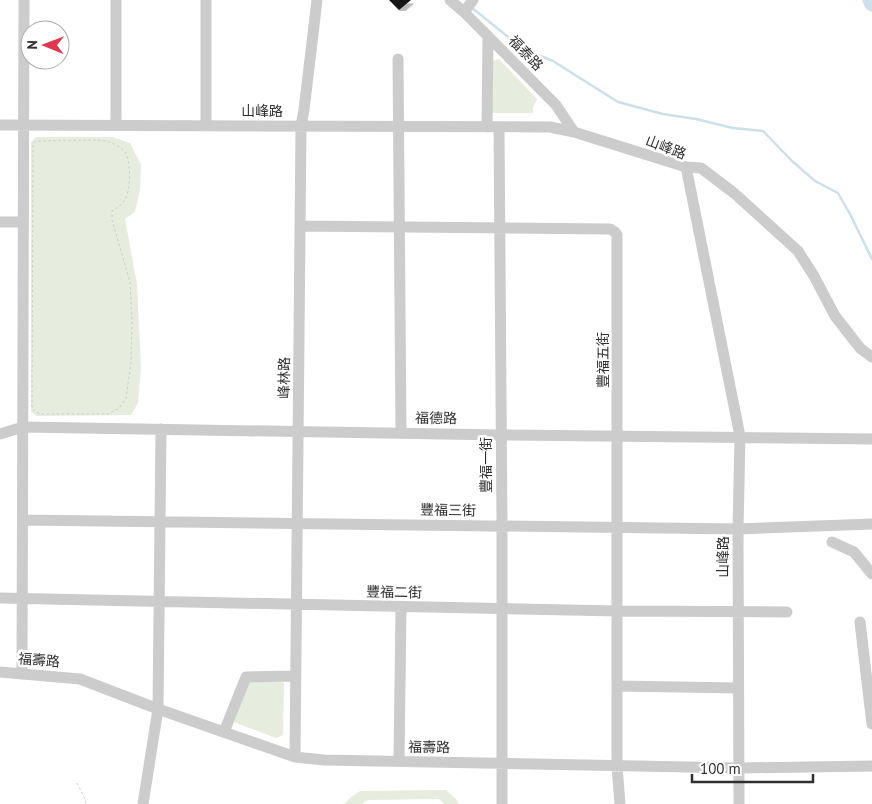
<svg xmlns="http://www.w3.org/2000/svg" width="872" height="804" viewBox="0 0 872 804" font-family="'PT Sans','Noto Sans TC',sans-serif">
<style>
.green{fill:#e6ecde}
.lines{fill:none;stroke-linecap:round;stroke-linejoin:round}
.stream{stroke:#cbe0eb;stroke-width:2.5}
.river{stroke:#cbe0eb;stroke-width:15}
.building{fill:#161616;filter:url(#shadow)}
.path{stroke:#ccc;stroke-width:1;stroke-dasharray:2.5 2.5;stroke-linecap:butt}
.minor{stroke:#ccc;stroke-width:11}
.labels{text-anchor:middle;dominant-baseline:central;stroke-width:5;stroke-linejoin:round;paint-order:stroke}
.street-label{font-size:14px;fill:#2f2f2f;stroke:#fff}
</style>
<defs>
<filter id="shadow"><feDropShadow dx="3.5" dy="3.5" stdDeviation="0" flood-color="#0004"/></filter>
</defs>
<rect width="100%" height="100%" fill="#fff"/>
<!-- green -->
<path class="green" d="M499 59 537 99 533 107V113H492L493 61Z
M36 137H113L130 143 141 165 140 190 135 212 125 219 137 284 141 367 138 403 131 415 37 416 31 412V142Z
M249 682H283L284 684 283 735 276 738 234 722Z
M446 790 457 800 459 804H444L439 799 368 800 362 804H344L350 798 360 791Z"/>
<g class="lines">
<!-- stream -->
<path class="stream" d="M471 7 523 49 553 61 618 102 663 114 696 119 733 128 763 131 792 161 815 181 838 193 850 214 872 259"/>
<!-- river -->
<path class="river" d="M870 0 872 4"/>
</g>
<!-- building -->
<path class="building" d="M389 0H411L399 10Z"/>
<g class="lines">
<!-- path -->
<path class="path" d="M98 140C108 141 120 144 126 154 131 164 131 191 124 201 122 205 116 208 112 211V220L130 282 132 320 131 363 126 398 119 408 108 414H40L33 410 32 406 33 144 36 141Z
M77 783 85 799 86 804"/>
<!-- minor -->
<path class="minor" d="M116 0V125
M206 0V126
M450 0 464 12 556 105 574 132
M464 12 473 0
M398 59 401 432
M0 125 550 127 574 132 686 167 701 168 734 193 798 251 814 276 835 316 860 348 872 357
M487 127 488 36
M499 127 502 526V804
M686 167 740 436 738 529 739 804
M0 222H23
M300 226 610 229 615 232 617 235V766L620 804
M0 434 23 427 501 435 872 439
M23 520 738 529 872 524
M832 542 854 552 872 574
M0 598 617 611 787 612
M860 622 872 724
M0 672 80 679 158 709 295 757 324 760 739 768 872 766
M22 674 24 0
M617 686 738 688
M224 732 246 677 296 676
M295 757 301 126 304 110 317 0
M399 761 401 607
M143 804 158 709 161 429"/>
</g>
<g class="labels">
<!-- street labels -->
<g class="street-label">
<text transform="translate(526 53) rotate(46)">福泰路</text>
<text x="262" y="111">山峰路</text>
<text transform="translate(666 147) rotate(21)">山峰路</text>
<text transform="translate(603 360) rotate(-90)">豐福五街</text>
<text transform="translate(284 378) rotate(-89)">峰林路</text>
<text transform="translate(436 418) rotate(1)">福德路</text>
<text transform="translate(486 465) rotate(-90)">豐福一街</text>
<text transform="translate(448 510) rotate(1)">豐福三街</text>
<text transform="translate(723 557) rotate(-90)">山峰路</text>
<text transform="translate(394 592) rotate(1)">豐福二街</text>
<text transform="translate(39 660) rotate(5)">福壽路</text>
<text transform="translate(429 747) rotate(1)">福壽路</text>
</g>
</g>
<!-- north arrow -->
<g transform="translate(45 45) rotate(271)"><circle r="24" fill="#ffffff" stroke="#acacac"/>
<path d="M0-4L9 19L0 12L-9 19Z" fill="#e0384e"/>
<text y="-8" font-size="14" font-weight="bold" text-anchor="middle" fill="#2f2f2f">N</text>
</g>
<!-- scale -->
<path d="M692 774v8h121v-8" fill="none" stroke="#2f2f2f" stroke-width="2.5"/>
<text x="700" y="774" font-size="15" fill="#2f2f2f" stroke="#ffffff" stroke-width="4" paint-order="stroke">100 m</text>
</svg>
